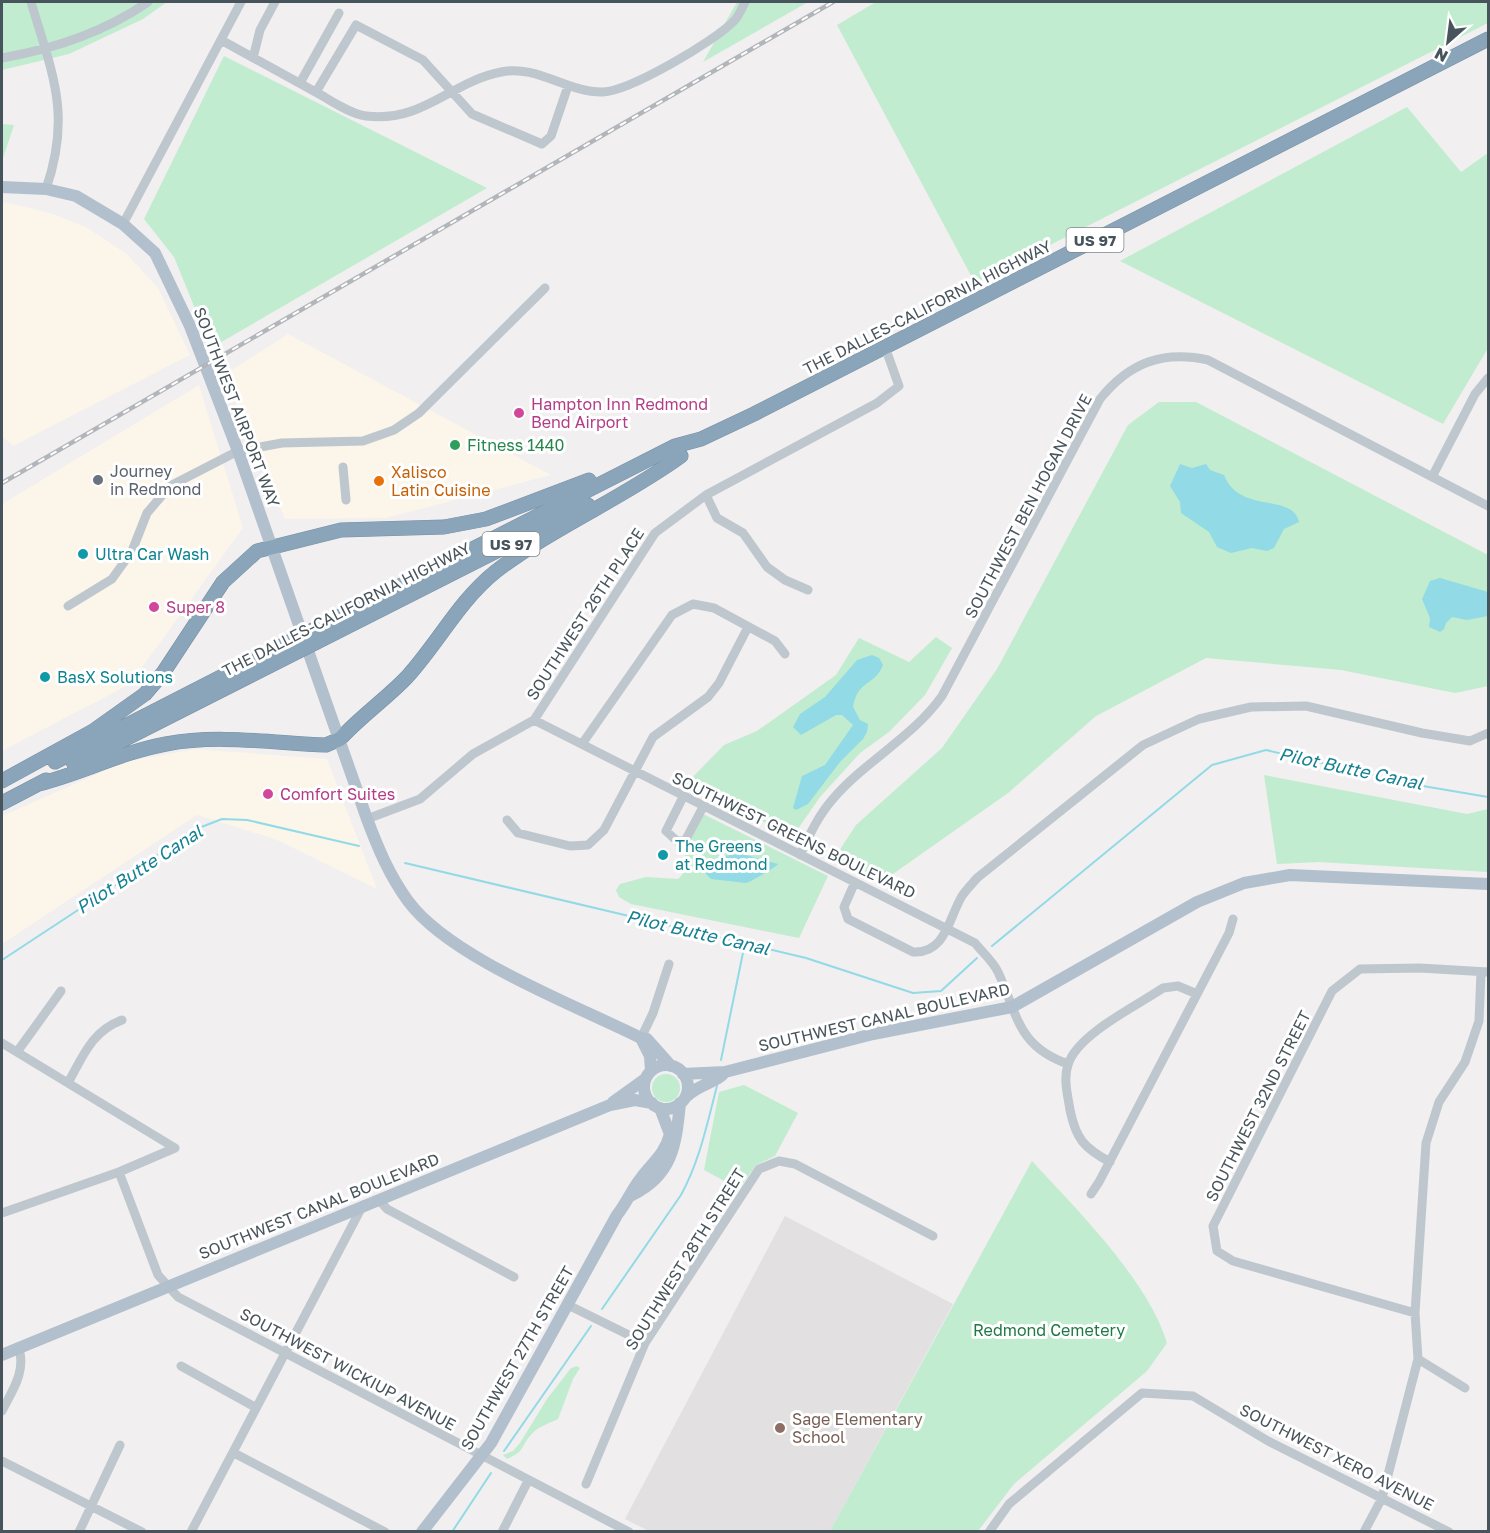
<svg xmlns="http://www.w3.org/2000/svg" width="1490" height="1533" viewBox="0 0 1490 1533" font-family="'Golos Text',sans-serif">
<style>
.commercial{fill:#fbf5ea}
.education{fill:#e2e0e1}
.green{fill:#c1eccf}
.water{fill:#91dae6}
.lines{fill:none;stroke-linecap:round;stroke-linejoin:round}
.stream{stroke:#91dae6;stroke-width:2}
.highway-casing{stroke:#7690a6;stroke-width:15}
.minor{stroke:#bec7cd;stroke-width:9}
.major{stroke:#b1c0cc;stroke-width:12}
.highway{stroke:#8aa5ba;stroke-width:14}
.rail-casing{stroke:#b2b5b9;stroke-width:4.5}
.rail{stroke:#fff;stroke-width:2;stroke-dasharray:7;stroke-linecap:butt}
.highway-bridge-casing{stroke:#7690a6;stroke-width:15;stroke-linecap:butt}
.highway-bridge{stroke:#8aa5ba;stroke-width:14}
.hotel-dot{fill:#d1479c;stroke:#fff;stroke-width:2}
.leisure-dot{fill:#2e9e5b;stroke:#fff;stroke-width:2}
.worship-dot{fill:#6b7280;stroke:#fff;stroke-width:2}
.food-dot{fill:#e8710a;stroke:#fff;stroke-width:2}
.culture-dot{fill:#0f9aa8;stroke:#fff;stroke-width:2}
.education-dot{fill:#8d6e63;stroke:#fff;stroke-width:2}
.labels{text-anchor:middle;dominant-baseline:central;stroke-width:6;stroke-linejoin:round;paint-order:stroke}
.shield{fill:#fff;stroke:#7f878c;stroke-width:1.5}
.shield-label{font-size:15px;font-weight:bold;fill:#48545b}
.street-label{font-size:16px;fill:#48545b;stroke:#fff}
.hotel-label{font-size:16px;fill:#b23c85;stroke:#fff;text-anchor:start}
.leisure-label{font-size:16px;fill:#27864d;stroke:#fff;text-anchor:start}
.worship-label{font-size:16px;fill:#5b616d;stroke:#fff;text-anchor:start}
.food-label{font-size:16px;fill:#c56008;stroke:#fff;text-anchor:start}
.culture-label{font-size:16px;fill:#0d838f;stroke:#fff;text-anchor:start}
.park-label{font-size:16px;fill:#1e7845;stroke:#fff}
.education-label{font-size:16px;fill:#785e54;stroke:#fff;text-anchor:start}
.water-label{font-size:18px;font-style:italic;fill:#168192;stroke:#fff}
</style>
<rect width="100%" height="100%" fill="#f1efef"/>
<!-- commercial -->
<path class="commercial" d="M4 202 50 213 86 227 127 254 158 288 190 355 13 446 2 436V203Z
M288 334 551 475 386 518 285 519 224 375Z
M199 385 243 528 130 684 2 751V504Z
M195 749 327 759 377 889 275 839 197 815 2 944V816L124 762Z"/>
<!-- education -->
<path class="education" d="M785 1216 953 1304 830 1531H649L625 1519Z"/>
<!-- green -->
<path class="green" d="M2 2H167L143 19 69 54 2 70Z
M737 2H808L703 62Z
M876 2H1488V23L975 283 837 25Z
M224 56 487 188 211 348 174 257 144 219Z
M1407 107 1461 172 1488 153V348L1443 424 1120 261Z
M2 124 14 125 2 161Z
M1159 402H1196L1488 555V686L1455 693 1341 670 1206 658 1096 716 1008 793 883 881 835 857 856 825 942 748 997 669 1128 425Z
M936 637 952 648 925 695 889 732 860 753 820 797 793 836 686 784 724 745 757 731 836 675 859 638 909 662Z
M1264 775 1467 814 1488 809V872L1319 862 1277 864Z
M703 814 828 876 799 938 631 904 619 897 616 890 620 884 646 877 678 879C690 869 684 860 685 848 687 837 698 823 703 814Z
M652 1088a14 14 0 1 1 28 0a14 14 0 1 1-28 0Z
M744 1085 798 1113 775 1156 756 1165 739 1189 704 1170 719 1092Z
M1032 1161C1077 1210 1148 1280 1167 1343L1147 1371 1014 1484 978 1531H830Z
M577 1366 580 1368 573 1379 558 1419C548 1424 538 1426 530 1436 520 1448 525 1451 507 1459L503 1455 513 1451 520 1443 547 1399 571 1368Z"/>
<!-- water -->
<path class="water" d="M1180 464 1192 468 1206 464 1210 470 1224 475C1240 515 1292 492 1299 522L1284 529 1274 548 1267 551 1252 548 1231 553 1217 547 1209 532 1181 513 1180 502 1170 486Z
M1440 578 1488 592V616L1467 620 1452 617 1446 623 1444 629 1440 632 1429 627 1430 618 1422 599 1430 581Z
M872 655 879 658 883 665C874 687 858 679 853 707L860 720 868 724 867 732 863 739 840 762 808 804 796 810 793 808 802 776 825 765 853 725 842 715H836L801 735 793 727 800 714 825 697 857 660Z
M742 854 778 864C775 868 752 881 746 883L711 879 706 874V870C716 856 726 855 742 854Z"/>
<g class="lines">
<!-- stream -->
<path class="stream" d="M405 863 806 958 913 993 941 991 977 958
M992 946 1212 765 1266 750 1417 785 1488 797
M2 960 116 885 191 831 222 819 247 820 359 846
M721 1060 745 943
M602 1309 681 1195C700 1160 707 1124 717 1086
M504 1451 591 1326
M452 1532 491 1473"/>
<!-- highway casing -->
<g class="highway-casing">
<path id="highway" d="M313 630 675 446 701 439 754 414 1488 39
M317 642 588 505
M55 762 293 640
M74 765 297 652
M2 781 93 731 145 694 163 673 223 582 257 551 341 530 444 527 486 519 589 480
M39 784C82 773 122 752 166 744 217 734 274 743 326 745L340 739C361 716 386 699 407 677 438 643 459 601 495 572 553 527 622 499 681 456
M2 803 46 780"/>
</g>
<!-- minor -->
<path class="minor" d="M31 2C52 73 72 114 46 189
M221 40C254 58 287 76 321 95 333 102 351 114 366 116 423 123 450 82 501 72 536 64 568 93 603 92 630 91 715 41 734 21 739 16 742 8 745 2
M2 58C53 49 106 31 148 2
M253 58 260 30 275 2
M300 83 339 13
M316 92 356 25 423 60 472 114 542 144 551 136 568 86
M123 224 241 2
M343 467 346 500
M1432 477 1475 394 1488 378
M808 590 785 580 767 567 743 533 717 518 706 495 877 403 899 386 885 347
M68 606 112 579 132 551 147 513 170 486 238 451 282 443 363 441 394 430 419 413 545 288
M534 720 975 943C982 952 993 961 998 972 1018 1015 1017 1046 1068 1064
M582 744 672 615 693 604 714 608 775 641 785 654
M683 797 666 831 677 841H685L703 807
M367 819 420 799 473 754 534 720 655 533 706 495
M507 820 518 833 570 846 588 845 604 830 653 737 708 697 719 683 748 627
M800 855C809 836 818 816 832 800 865 761 912 738 942 696L1100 399C1129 363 1162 350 1208 360L1488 506
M855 882 844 907 848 919 913 952C946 954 949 917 962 896 966 890 972 884 977 878L1143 745 1199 719 1251 707 1306 706 1422 733 1470 741 1488 733
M641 1038 653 1013 669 964
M2 1043 175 1148
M17 1052 61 991
M68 1083C83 1056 92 1031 122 1020
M1110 1162C1084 1148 1076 1139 1070 1110 1068 1096 1063 1079 1068 1065 1076 1035 1138 1005 1163 988L1178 986 1197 994
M119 1172 158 1275 178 1297 629 1532
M1091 1194 1099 1182 1229 933 1233 919
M379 1200 387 1209 514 1277
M2 1213 119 1172 175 1148
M568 1305 645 1343
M1415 1313 1233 1261 1217 1251 1213 1226 1332 991 1360 969 1420 968 1488 972
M1418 1359 1465 1388
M181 1366 255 1407
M2 1411C12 1391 26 1372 19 1349
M234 1453 385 1532
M2 1461 142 1532
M586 1484 645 1343 759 1169 779 1161 795 1164 933 1236
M79 1532 120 1445
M191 1532 363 1205
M502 1532 528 1481
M989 1532 1009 1504 1142 1393 1193 1396 1268 1441 1449 1532
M1364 1532 1382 1498 1418 1359 1415 1313 1426 1143 1439 1102 1465 1062 1479 1021 1481 972"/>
<!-- major -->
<path class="major" d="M2 187 46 189 76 196 123 224 155 253 190 326 238 451 367 819C378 848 389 875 408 901 450 958 575 1005 641 1038L647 1039 671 1066
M641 1038 650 1056 651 1071
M644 1087a22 22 0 1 1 44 0a22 22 0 1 1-44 0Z
M683 1074 725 1072 873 1034 1012 1007 1197 902 1244 883 1290 875 1488 884
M686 1097C698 1084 717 1083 725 1072
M613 1102 645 1079
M632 1195C673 1175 676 1144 680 1103
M2 1355 610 1105 635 1100 652 1103
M422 1532 491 1443 617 1215C626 1204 632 1189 641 1178 653 1162 665 1154 670 1134L660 1108"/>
<!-- highway -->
<use href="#highway" class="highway"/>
<!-- rail casing -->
<g class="rail-casing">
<path id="rail" d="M2 483 833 2"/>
</g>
<!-- rail -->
<use href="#rail" class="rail"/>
<!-- highway-bridge casing -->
<g class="highway-bridge-casing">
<path id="highway-bridge" d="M293 640 313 630
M297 652 317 642"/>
</g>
<!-- highway-bridge -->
<use href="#highway-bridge" class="highway-bridge"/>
</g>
<!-- markers -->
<g class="hotel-dot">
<circle cx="519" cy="413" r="6"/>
<circle cx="154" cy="607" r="6"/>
<circle cx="268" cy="794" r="6"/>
</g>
<circle class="leisure-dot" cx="455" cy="445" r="6"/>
<circle class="worship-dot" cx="98" cy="480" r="6"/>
<circle class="food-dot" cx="379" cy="481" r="6"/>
<g class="culture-dot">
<circle cx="83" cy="554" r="6"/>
<circle cx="45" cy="677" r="6"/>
<circle cx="663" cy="855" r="6"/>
</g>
<circle class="education-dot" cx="780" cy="1428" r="6"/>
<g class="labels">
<!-- shield labels -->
<g class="shield">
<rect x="1066.5" y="228" width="57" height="24" rx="4.5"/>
<rect x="482.5" y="532" width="57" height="24" rx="4.5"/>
</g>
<g class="shield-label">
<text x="1095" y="240">US 97</text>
<text x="511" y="544">US 97</text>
</g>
<!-- street labels -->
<g class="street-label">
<text transform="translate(927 307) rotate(-27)">THE DALLES-CALIFORNIA HIGHWAY</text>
<text transform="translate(237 407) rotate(69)">SOUTHWEST AIRPORT WAY</text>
<text transform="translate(1028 506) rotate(-62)">SOUTHWEST BEN HOGAN DRIVE</text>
<text transform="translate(346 609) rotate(-27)">THE DALLES-CALIFORNIA HIGHWAY</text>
<text transform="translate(585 614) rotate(-57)">SOUTHWEST 26TH PLACE</text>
<text transform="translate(794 835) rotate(26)">SOUTHWEST GREENS BOULEVARD</text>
<text transform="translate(884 1017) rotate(-13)">SOUTHWEST CANAL BOULEVARD</text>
<text transform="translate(1258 1106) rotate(-63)">SOUTHWEST 32ND STREET</text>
<text transform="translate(319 1206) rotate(-22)">SOUTHWEST CANAL BOULEVARD</text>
<text transform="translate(685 1259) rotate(-58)">SOUTHWEST 28TH STREET</text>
<text transform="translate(517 1358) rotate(-60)">SOUTHWEST 27TH STREET</text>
<text transform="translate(348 1369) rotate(28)">SOUTHWEST WICKIUP AVENUE</text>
<text transform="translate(1337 1457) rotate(27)">SOUTHWEST XERO AVENUE</text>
</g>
<!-- hotel labels -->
<g class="hotel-label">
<text x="531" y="404">Hampton Inn Redmond<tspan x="531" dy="18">Bend Airport</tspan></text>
<text x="166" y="607">Super 8</text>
<text x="280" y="794">Comfort Suites</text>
</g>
<!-- leisure labels -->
<g class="leisure-label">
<text x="467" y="445">Fitness 1440</text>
</g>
<!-- worship labels -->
<g class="worship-label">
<text x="110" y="471">Journey<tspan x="110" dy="18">in Redmond</tspan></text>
</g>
<!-- food labels -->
<g class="food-label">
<text x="391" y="472">Xalisco<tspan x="391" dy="18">Latin Cuisine</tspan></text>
</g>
<!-- culture labels -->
<g class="culture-label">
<text x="95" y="554">Ultra Car Wash</text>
<text x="57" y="677">BasX Solutions</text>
<text x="675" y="846">The Greens<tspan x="675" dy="18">at Redmond</tspan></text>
</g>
<!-- park labels -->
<g class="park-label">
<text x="1049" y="1330">Redmond Cemetery</text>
</g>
<!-- education labels -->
<g class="education-label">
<text x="792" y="1419">Sage Elementary<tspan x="792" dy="18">School</tspan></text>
</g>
<!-- water labels -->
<g class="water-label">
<text transform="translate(1351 768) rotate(12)">Pilot Butte Canal</text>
<text transform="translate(139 869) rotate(-33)">Pilot Butte Canal</text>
<text transform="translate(698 932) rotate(13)">Pilot Butte Canal</text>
</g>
</g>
<!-- border -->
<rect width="1490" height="1533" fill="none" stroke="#48545b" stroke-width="6"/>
<!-- north arrow -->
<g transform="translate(1448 42) rotate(208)" stroke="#ffffff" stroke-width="4.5" paint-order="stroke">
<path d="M0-4.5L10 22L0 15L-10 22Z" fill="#48545b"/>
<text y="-9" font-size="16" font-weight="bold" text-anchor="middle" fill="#48545b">N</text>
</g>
</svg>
